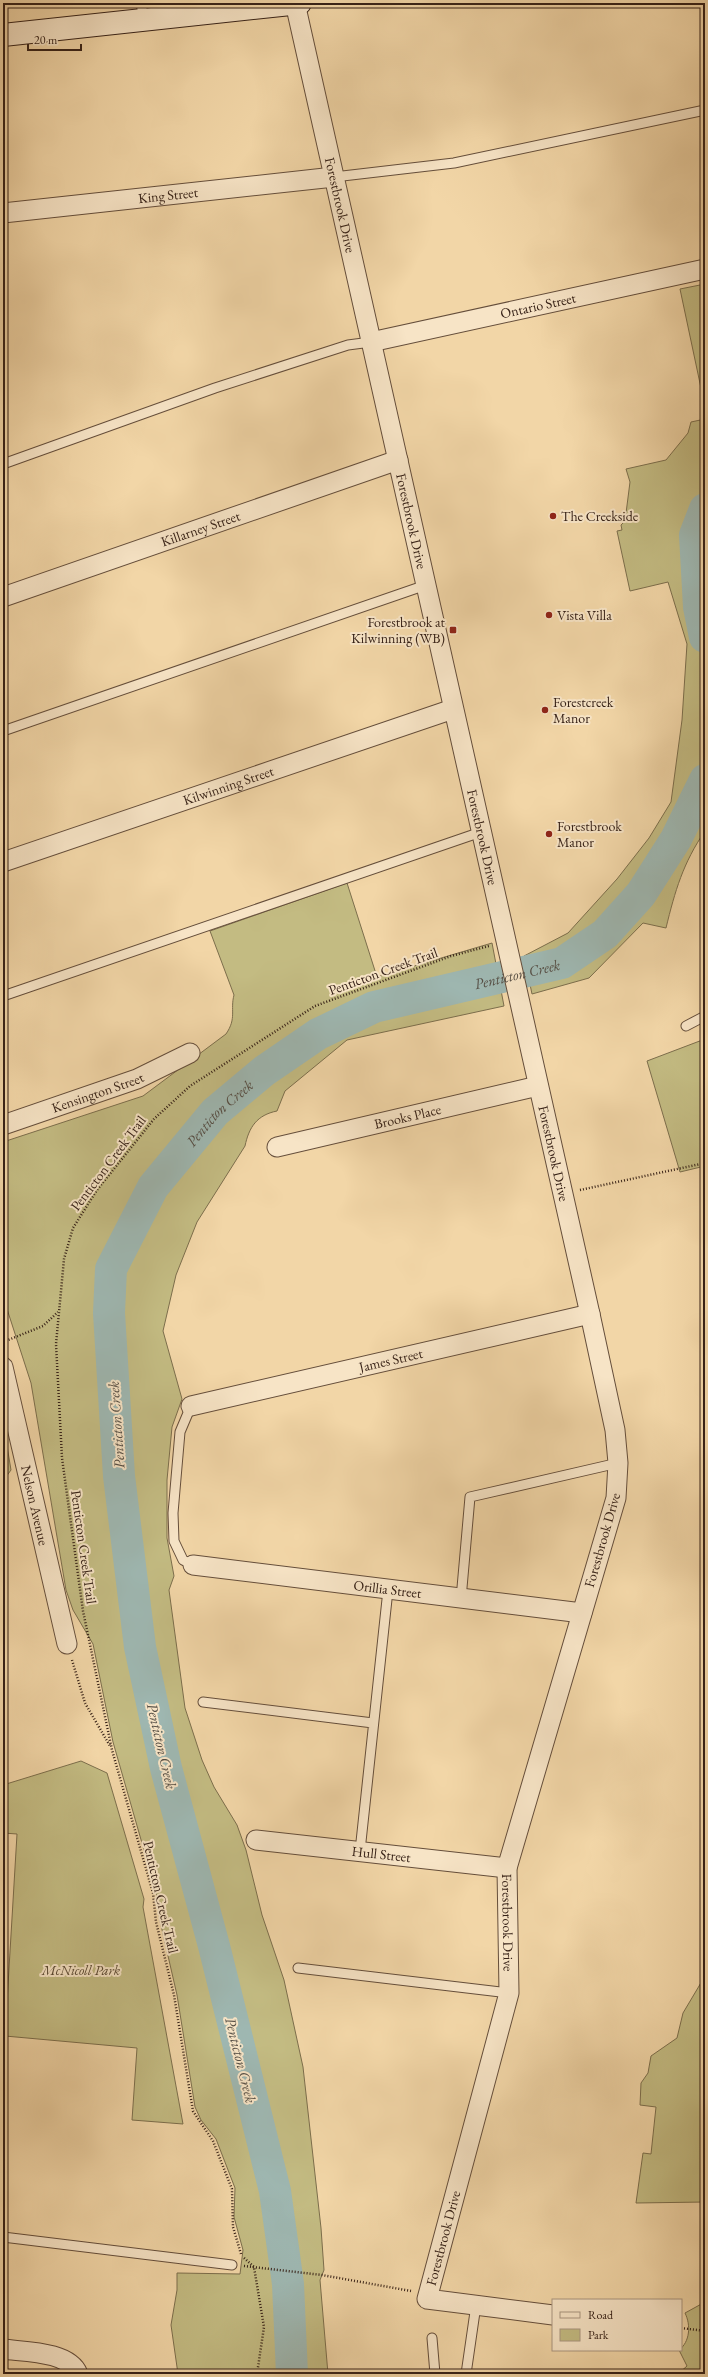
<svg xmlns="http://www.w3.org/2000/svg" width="708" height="2377" viewBox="0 0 708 2377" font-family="'EB Garamond',serif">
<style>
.green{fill:#c3bb82;stroke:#7c6e4c}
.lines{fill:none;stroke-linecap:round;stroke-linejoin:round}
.river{stroke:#9eb7b1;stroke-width:32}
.lane-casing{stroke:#654e3b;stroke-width:11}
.street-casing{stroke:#654e3b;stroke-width:21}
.secondary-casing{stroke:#362117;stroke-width:24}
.path{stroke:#362117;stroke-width:2.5;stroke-dasharray:1 2;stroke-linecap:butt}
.lane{stroke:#f7e4c6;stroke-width:9}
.street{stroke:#f7e4c6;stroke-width:19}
.secondary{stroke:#f7e4c6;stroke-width:22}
.poi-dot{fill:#8f2418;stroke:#f7e4c6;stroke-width:1.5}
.labels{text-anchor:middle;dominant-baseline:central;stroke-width:4;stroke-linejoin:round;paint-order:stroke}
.street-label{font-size:14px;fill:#362117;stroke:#f7e4c6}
.poi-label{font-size:14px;fill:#362117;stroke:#f7e4c6;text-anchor:start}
.park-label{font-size:14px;font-style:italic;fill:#594832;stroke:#f7e4c6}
.water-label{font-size:15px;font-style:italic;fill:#554e45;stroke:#f7e4c6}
</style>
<rect width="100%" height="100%" fill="#f2d6a7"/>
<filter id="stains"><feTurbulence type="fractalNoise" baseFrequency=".005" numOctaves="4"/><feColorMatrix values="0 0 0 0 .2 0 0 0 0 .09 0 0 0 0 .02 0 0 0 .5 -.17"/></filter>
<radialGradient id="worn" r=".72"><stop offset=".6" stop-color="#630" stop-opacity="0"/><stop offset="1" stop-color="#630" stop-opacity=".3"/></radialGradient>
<!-- green -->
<path class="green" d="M705 284V407L680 289Z
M705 419V831C683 863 675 891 666 928L643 923 589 978 532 994 524 956 568 933 617 879 649 838 671 802 682 720 687 644 668 582 630 591 617 531 622 530 621 525 625 521 630 482 626 469 666 460 688 433 691 422Z
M347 883 377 977 492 943 504 1006 347 1040 285 1091 277 1111C257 1115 249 1127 245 1146L197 1222 176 1275 163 1331 182 1399 172 1427 167 1480V1538L174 1576 169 1590 185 1708 202 1760 214 1787 237 1825 246 1850 262 1915 284 1980 303 2067 321 2228 324 2270 320 2280 328 2374H178L171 2325 177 2290V2273L240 2274 243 2250 234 2217 235 2188 216 2139 201 2120 195 2107 177 1995 160 1921 156 1892 113 1742 93 1644 73 1610 66 1590 31 1383 7 1309 3 1302V1142L143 1096 226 1034C237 1018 230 1010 234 995L210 931Z
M705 1039V1166L680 1172 647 1061Z
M3 1422 11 1470 3 1481Z
M81 1761 107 1773 144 1899 143 1907 183 2124 132 2120 137 2048 5 2036 17 1834 3 1833V1785Z
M705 1976V2202L636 2203 643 2153 651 2154 656 2107 640 2105 641 2083 648 2073 651 2056 677 2038 683 2013Z
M705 2302V2374H678L687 2366 679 2350C690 2342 691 2325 685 2313Z"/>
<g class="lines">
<!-- river -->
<g class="river">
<path d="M705 509 695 535 699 607 705 637"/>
<path id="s1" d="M292 2374 288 2284 275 2191 214 1946 166 1768 140 1647 119 1476 109 1313 111 1269 153 1187 215 1112 264 1071 318 1034 374 1007 562 963 605 934 641 894 676 839 705 780"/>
</g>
<!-- lane casing -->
<g class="lane-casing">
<path id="lane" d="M141 3 144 20
M334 177 454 163 705 110
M3 464 215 388 348 345 371 342
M3 731 426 585
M3 996 481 832
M686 1026 705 1016
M191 1406 180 1432 173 1513 174 1541 183 1560 193 1565
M461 1599 470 1497 618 1463
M203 1702 373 1723
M360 1851 388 1590
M298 1968 509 1993
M3 2237 232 2265
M432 2338 435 2374
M466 2374 476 2305"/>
</g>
<!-- street casing -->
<g class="street-casing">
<g id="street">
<path id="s2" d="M295 3 590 1314 615 1430 618 1463 616 1498 507 1868 509 1993 427 2299 553 2315"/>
<path id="s3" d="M3 213 334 177"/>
<path id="s4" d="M371 342 705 269"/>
<path id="s5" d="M3 597 398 460"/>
<path id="s6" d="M3 862 453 709"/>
<path id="s7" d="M3 1125 137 1079 190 1053"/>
<path id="s8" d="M277 1147 538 1086"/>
<path id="s9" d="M3 1367 67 1644"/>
<path id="s10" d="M191 1406 590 1314"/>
<path id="s11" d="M193 1565 582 1613"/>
<path id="s12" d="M256 1840 507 1868"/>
<path d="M3 2349C24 2352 69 2351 78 2374"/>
</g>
</g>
<!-- secondary casing -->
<g class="secondary-casing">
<path id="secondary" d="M3 35 300 3"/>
</g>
<!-- path -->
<path class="path" d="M580 1190 705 1163
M3 1342 43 1326 58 1312
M72 1660 85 1703 110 1746
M241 2254 233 2227 232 2189 213 2141 193 2111 174 1995 156 1922 153 1893 112 1750 83 1611 62 1458 56 1344 64 1259 73 1228 97 1190 154 1119 190 1086 315 1006 451 956 489 946
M244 2258 254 2267 264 2327 257 2374
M244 2266 322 2275 411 2291
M681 2328 705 2331"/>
<!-- lane -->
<use href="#lane" class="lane"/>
<!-- street -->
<use href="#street" class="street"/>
<!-- secondary -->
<use href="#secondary" class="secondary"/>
</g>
<!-- markers -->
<g class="poi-dot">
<circle cx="553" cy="516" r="4"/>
<circle cx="549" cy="615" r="4"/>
<rect x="449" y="626" width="8" height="8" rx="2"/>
<circle cx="545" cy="710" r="4"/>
<circle cx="549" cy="834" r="4"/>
</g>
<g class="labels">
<!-- street labels -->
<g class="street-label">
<text stroke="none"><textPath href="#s3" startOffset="166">King Street</textPath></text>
<text stroke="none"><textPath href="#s2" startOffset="207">Forestbrook Drive</textPath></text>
<text stroke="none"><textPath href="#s4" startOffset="171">Ontario Street</textPath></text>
<text stroke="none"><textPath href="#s2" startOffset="531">Forestbrook Drive</textPath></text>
<text stroke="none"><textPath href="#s5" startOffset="209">Killarney Street</textPath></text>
<text stroke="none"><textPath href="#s6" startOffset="238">Kilwinning Street</textPath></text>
<text stroke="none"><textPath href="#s2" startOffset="855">Forestbrook Drive</textPath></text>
<text transform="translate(383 971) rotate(-20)">Penticton Creek Trail</text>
<text stroke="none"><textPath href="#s7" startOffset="100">Kensington Street</textPath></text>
<text stroke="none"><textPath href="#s8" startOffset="134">Brooks Place</textPath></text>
<text stroke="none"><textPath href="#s2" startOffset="1179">Forestbrook Drive</textPath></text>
<text transform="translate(108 1163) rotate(-53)">Penticton Creek Trail</text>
<text stroke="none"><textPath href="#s10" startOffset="205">James Street</textPath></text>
<text stroke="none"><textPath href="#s9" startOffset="142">Nelson Avenue</textPath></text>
<text transform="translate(602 1540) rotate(-74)">Forestbrook Drive</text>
<text transform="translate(84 1547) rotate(82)">Penticton Creek Trail</text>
<text stroke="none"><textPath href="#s11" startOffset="196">Orillia Street</textPath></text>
<text stroke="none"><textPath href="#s12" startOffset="126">Hull Street</textPath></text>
<text transform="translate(161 1897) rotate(77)">Penticton Creek Trail</text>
<text stroke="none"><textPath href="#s2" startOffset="1971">Forestbrook Drive</textPath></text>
<text transform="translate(443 2238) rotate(-75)">Forestbrook Drive</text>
</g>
<!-- poi labels -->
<g class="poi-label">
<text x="561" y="516">The Creekside</text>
<text x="557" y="615">Vista Villa</text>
<text x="445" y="622" text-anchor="end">Forestbrook at<tspan x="445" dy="16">Kilwinning (WB)</tspan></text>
<text x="553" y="702">Forestcreek<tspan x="553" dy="16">Manor</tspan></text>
<text x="557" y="826">Forestbrook<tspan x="557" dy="16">Manor</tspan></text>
</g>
<!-- park labels -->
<g class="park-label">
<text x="81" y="1970">McNicoll Park</text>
</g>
<!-- water labels -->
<g class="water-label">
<text stroke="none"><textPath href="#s1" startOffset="1652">Penticton Creek</textPath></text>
<text stroke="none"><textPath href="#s1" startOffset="1316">Penticton Creek</textPath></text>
<text transform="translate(116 1425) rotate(-94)">Penticton Creek</text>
<text transform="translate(162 1746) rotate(77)">Penticton Creek</text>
<text transform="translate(241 2060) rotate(76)">Penticton Creek</text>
</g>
</g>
<!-- margin -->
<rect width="708" height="2377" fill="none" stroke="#f2d6a7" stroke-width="16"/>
<rect x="4" y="4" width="700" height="2369" fill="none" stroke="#362117" stroke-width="2"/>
<rect x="8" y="8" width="692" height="2361" fill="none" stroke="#362117"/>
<!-- legend -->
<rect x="552" y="2299" width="130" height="52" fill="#f7e4c6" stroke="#aa9680"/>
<rect x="560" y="2312" width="20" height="6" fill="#f7e4c6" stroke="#aa9680"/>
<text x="588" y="2319" font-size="12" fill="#362117">Road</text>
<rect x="560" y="2329" width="20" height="12" fill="#c3bb82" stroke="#aa9680"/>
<text x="588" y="2339" font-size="12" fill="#362117">Park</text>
<!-- scale -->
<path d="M28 44v6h53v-6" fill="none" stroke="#362117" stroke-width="2"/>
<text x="34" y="44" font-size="12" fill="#362117" stroke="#f7e4c6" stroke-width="3" paint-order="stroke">20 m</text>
<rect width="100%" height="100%" filter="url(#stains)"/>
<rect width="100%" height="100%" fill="url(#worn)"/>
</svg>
